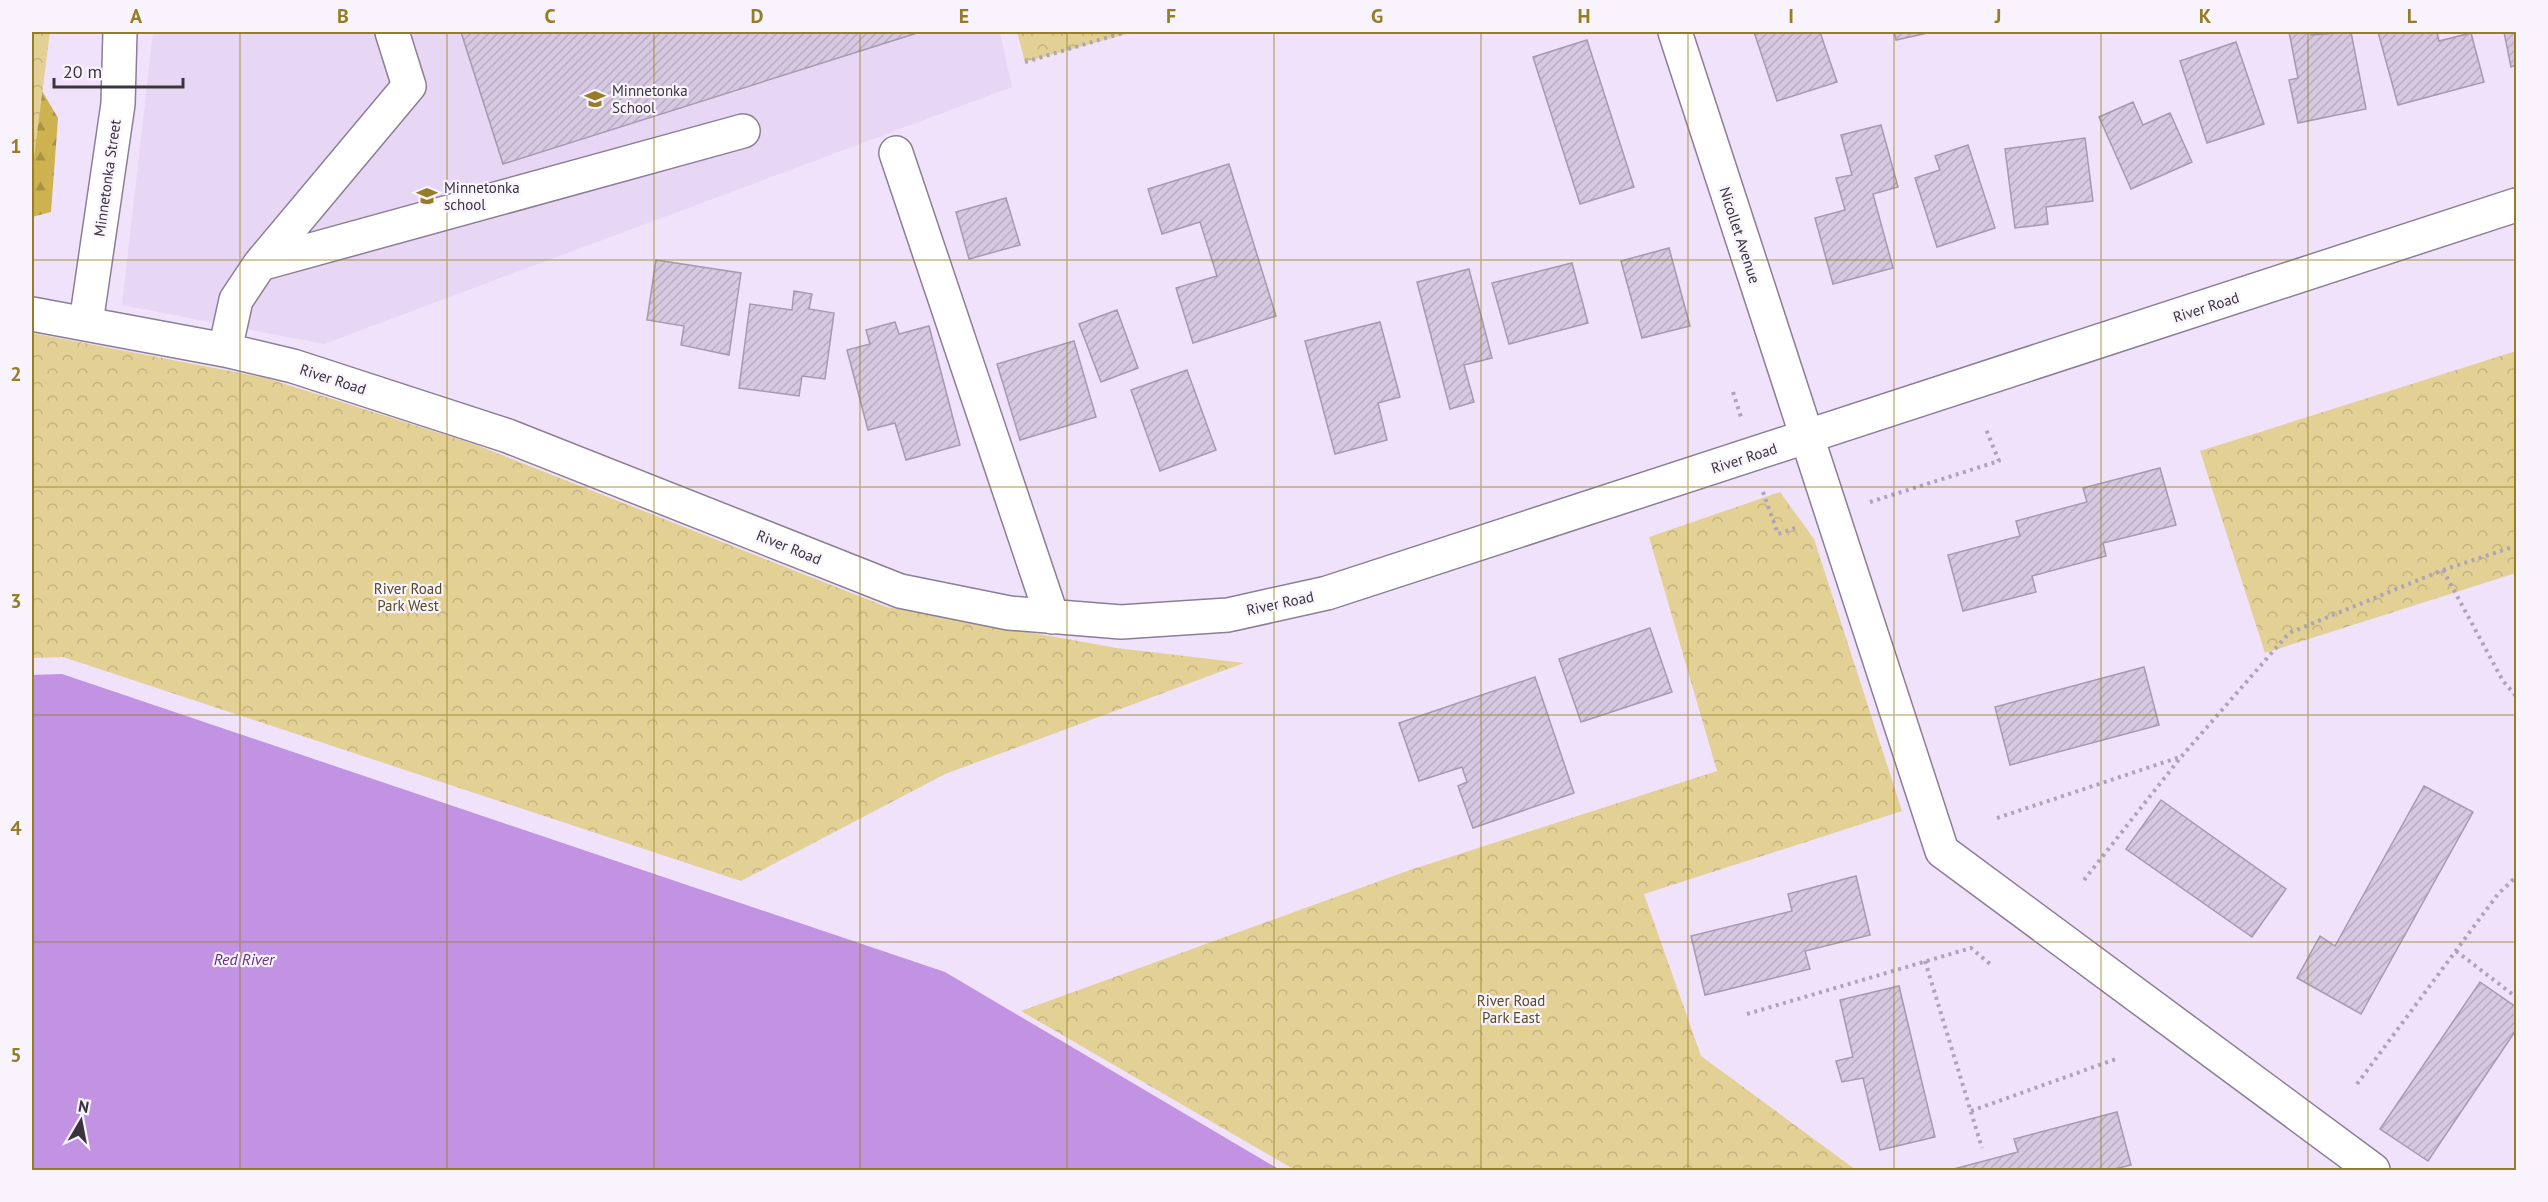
<svg xmlns="http://www.w3.org/2000/svg" width="2548" height="1202" viewBox="0 0 2548 1202" font-family="'PT Sans',sans-serif">
<style>
.built{fill:#e8d6f5}
.forest{fill:url(#forest-firs)}
.park{fill:url(#park-crowns)}
.water{fill:#c293e2}
.building{fill:url(#building-hatch);stroke:#a699b0;stroke-width:1.5}
.lines{fill:none;stroke-linecap:round;stroke-linejoin:round}
.minor-casing{stroke:#8b7e95;stroke-width:36}
.path{stroke:#aea4b7;stroke-width:4;stroke-dasharray:3 4.5;stroke-linecap:butt}
.minor{stroke:#fff;stroke-width:33}
.grid{fill:none;stroke:#947d24;stroke-width:1.5;stroke-opacity:0.55}
.labels{text-anchor:middle;dominant-baseline:central;stroke-width:4.5;stroke-linejoin:round;paint-order:stroke}
.poi-label{font-size:15px;fill:#39343e;stroke:#f9f3fd;text-anchor:start}
.street-label{font-size:15px;fill:#39343e;stroke:#f9f3fd}
.park-label{font-size:15px;fill:#564a22;stroke:#f9f3fd}
.water-label{font-size:16px;font-style:italic;fill:#682e8a;stroke:#f9f3fd}
.neatline{fill:none;stroke:#947d24;stroke-width:2}
.grid-label{font-size:20px;text-anchor:middle;font-weight:bold;fill:#947d24}
</style>
<defs>
<pattern id="forest-firs" width="22" height="20" patternUnits="userSpaceOnUse" patternTransform="scale(1.5)"><rect width="22" height="20" fill="#ceb250"/><path d="M5 1l3.5 6h-7zM16 11l3.5 6h-7z" fill="#a89244"/></pattern>
<pattern id="park-crowns" width="20" height="18" patternUnits="userSpaceOnUse" patternTransform="scale(1.5)"><rect width="20" height="18" fill="#e3d094"/><path d="M2 6a3 3 0 1 1 6 0M12 15a3 3 0 1 1 6 0" fill="none" stroke="#c4b381"/></pattern>
<pattern id="building-hatch" width="6" height="6" patternUnits="userSpaceOnUse" patternTransform="scale(1.5)"><rect width="6" height="6" fill="#d6c8e1"/><path d="M-1 1l2-2M0 6l6-6M5 7l2-2" fill="none" stroke="#b8acc2"/></pattern>
</defs>
<rect width="100%" height="100%" fill="#f0e2fb"/>
<!-- built -->
<path class="built" d="M153 32H1000L1012 87 324 344 122 305Z"/>
<!-- forest -->
<path class="forest" d="M32 74 58 118 51 212 32 217Z"/>
<!-- park -->
<path class="park" d="M32 32H50L32 173Z
M1017 32H1133L1025 62Z
M32 333 266 378 474 444 887 607 1117 648 1244 663 945 774 741 881 63 657 32 658Z
M2516 351V573L2265 653 2200 451Z
M1780 492 1814 539 1902 811 1644 894 1701 1056 1856 1170H1295L1021 1011 1410 870 1717 771 1649 537Z"/>
<!-- water -->
<path class="water" d="M62 674 945 972 1280 1170H32V675Z"/>
<!-- building -->
<path class="building" d="M461 32H913L914 34 503 164Z
M1754 32H1820L1837 82 1777 101Z
M1894 32H1932L1896 40Z
M2289 32H2310L2311 35 2351 32 2366 109 2298 123 2289 80 2298 78Z
M2378 32H2437L2439 41 2471 33 2484 82 2398 105Z
M2504 32H2516V65L2511 67Z
M1587 40 1634 187 1580 204 1533 57Z
M2236 42 2264 124 2207 143 2180 61Z
M2133 102 2143 125 2170 113 2192 162 2131 189 2099 117Z
M1881 125 1898 187 1873 194 1893 268 1833 284 1815 218 1845 210 1836 178 1852 175 1841 135Z
M2085 138 2093 201 2046 207 2048 224 2015 228 2005 149Z
M1968 145 1995 228 1937 247 1915 178 1940 170 1935 156Z
M1229 164 1276 316 1193 343 1176 288 1217 276 1200 222 1162 234 1148 189Z
M1006 198 1020 245 969 259 956 212Z
M1669 248 1690 326 1642 338 1621 261Z
M656 260 741 273 729 355 681 345 684 326 647 320Z
M1572 263 1588 323 1509 344 1492 283Z
M1469 269 1492 358 1464 365 1474 402 1450 409 1417 282Z
M794 291 812 294 809 309 834 313 825 379 802 376 799 396 739 388 750 304 792 310Z
M1117 310 1138 368 1101 382 1079 324Z
M895 322 899 334 929 326 960 445 906 460 895 423 868 430 847 350 870 344 866 330Z
M1380 322 1400 397 1378 403 1387 440 1335 454 1305 341Z
M1074 341 1096 417 1020 440 997 364Z
M1187 370 1216 450 1160 471 1131 390Z
M2160 468 2176 525 2103 543 2106 556 2032 576 2036 592 1963 611 1948 555 2020 536 2016 521 2087 502 2083 488Z
M1650 628 1672 692 1581 722 1559 659Z
M2144 667 2159 725 2010 765 1995 707Z
M1535 677 1574 793 1473 828 1458 786 1467 782 1462 767 1419 781 1399 723Z
M2424 786 2473 812 2361 1014 2297 978 2320 936 2335 946Z
M2161 800 2286 889 2252 937 2126 849Z
M1856 876 1870 935 1805 951 1810 969 1705 995 1691 936 1792 911 1788 894Z
M2480 982 2516 1007V1030L2428 1161 2380 1129Z
M1899 986 1935 1137 1880 1150 1863 1078 1842 1082 1836 1061 1853 1057 1840 1000Z
M2117 1112 2131 1165 2111 1170H1950L2018 1152 2014 1139Z"/>
<g class="lines">
<!-- minor casing -->
<g class="minor-casing">
<path id="minor" d="M1675 32 1942 851 2373 1170
M896 153 1052 617
M260 264 743 131
M32 314 225 350 293 366 508 436 900 591 1009 613 1121 622 1228 615 1327 593 2516 205
M86 323 118 104 120 32
M225 350 236 300 260 264 409 86 392 32"/>
</g>
<!-- path -->
<path class="path" d="M1025 62 1126 32
M1733 392 1741 417
M1763 492 1778 534 1795 528
M1870 502 1999 461 1985 427
M2443 570 2503 681 2516 696
M1997 818 2180 757
M2084 880 2181 757 2289 633 2443 570 2516 546
M2456 951 2516 997
M1925 961 1982 1148
M1747 1014 1971 948 1990 964
M2357 1084 2498 894 2516 877
M1971 1111 2116 1059"/>
<!-- minor -->
<use href="#minor" class="minor"/>
</g>
<!-- grid -->
<path class="grid" d="M240 32V1170M447 32V1170M654 32V1170M860 32V1170M1067 32V1170M1274 32V1170M1481 32V1170M1688 32V1170M1894 32V1170M2101 32V1170M2308 32V1170M32 260H2516M32 487H2516M32 715H2516M32 942H2516"/>
<!-- icons -->
<defs>
<g id="school-bare" transform="scale(1.62)"><path d="M0-5L7-2L0 1L-7-2ZM-4 1L0 2.5L4 1V4Q0 6-4 4Z" fill="#947d24" stroke="#f9f3fd" stroke-width="2.5" paint-order="stroke"/></g>
</defs>
<g fill-rule="evenodd">
<use href="#school-bare" x="595" y="99"/>
<use href="#school-bare" x="427" y="196"/>
</g>
<g class="labels">
<!-- poi labels -->
<g class="poi-label">
<text x="612" y="90">Minnetonka<tspan x="612" dy="17">School</tspan></text>
<text x="444" y="187">Minnetonka<tspan x="444" dy="17">school</tspan></text>
</g>
<!-- street labels -->
<g class="street-label">
<text transform="translate(107 178) rotate(-82)">Minnetonka Street</text>
<text transform="translate(1740 235) rotate(72)">Nicollet Avenue</text>
<text transform="translate(2206 307) rotate(-18)">River Road</text>
<text transform="translate(333 379) rotate(18)">River Road</text>
<text transform="translate(1744 458) rotate(-18)">River Road</text>
<text transform="translate(789 547) rotate(22)">River Road</text>
<text transform="translate(1280 603) rotate(-12)">River Road</text>
</g>
<!-- park labels -->
<g class="park-label">
<text x="408" y="588">River Road<tspan x="408" dy="17">Park West</tspan></text>
<text x="1511" y="1000">River Road<tspan x="1511" dy="17">Park East</tspan></text>
</g>
<!-- water labels -->
<g class="water-label">
<text x="244" y="959">Red River</text>
</g>
</g>
<!-- border -->
<rect width="2548" height="1202" fill="none" stroke="#f9f3fd" stroke-width="66"/>
<!-- north arrow -->
<g transform="translate(81 1121) rotate(10)" stroke="#f9f3fd" stroke-width="4.5" paint-order="stroke">
<path d="M0-4.5L10 22L0 15L-10 22Z" fill="#39343e"/>
<text y="-9" font-size="16" font-weight="bold" text-anchor="middle" fill="#39343e">N</text>
</g>
<!-- scale -->
<path d="M54 78v9h129v-9" fill="none" stroke="#39343e" stroke-width="3"/>
<text x="63" y="78" font-size="18" fill="#39343e" stroke="#f9f3fd" stroke-width="4.5" paint-order="stroke">20 m</text>
<rect x="33" y="33" width="2482" height="1136" class="neatline"/>
<g class="grid-label">
<text x="136" y="23">A</text>
<text x="343" y="23">B</text>
<text x="550" y="23">C</text>
<text x="757" y="23">D</text>
<text x="964" y="23">E</text>
<text x="1171" y="23">F</text>
<text x="1377" y="23">G</text>
<text x="1584" y="23">H</text>
<text x="1791" y="23">I</text>
<text x="1998" y="23">J</text>
<text x="2205" y="23">K</text>
<text x="2412" y="23">L</text>
<text x="16" y="153">1</text>
<text x="16" y="381">2</text>
<text x="16" y="608">3</text>
<text x="16" y="835">4</text>
<text x="16" y="1062">5</text>
</g>
</svg>
